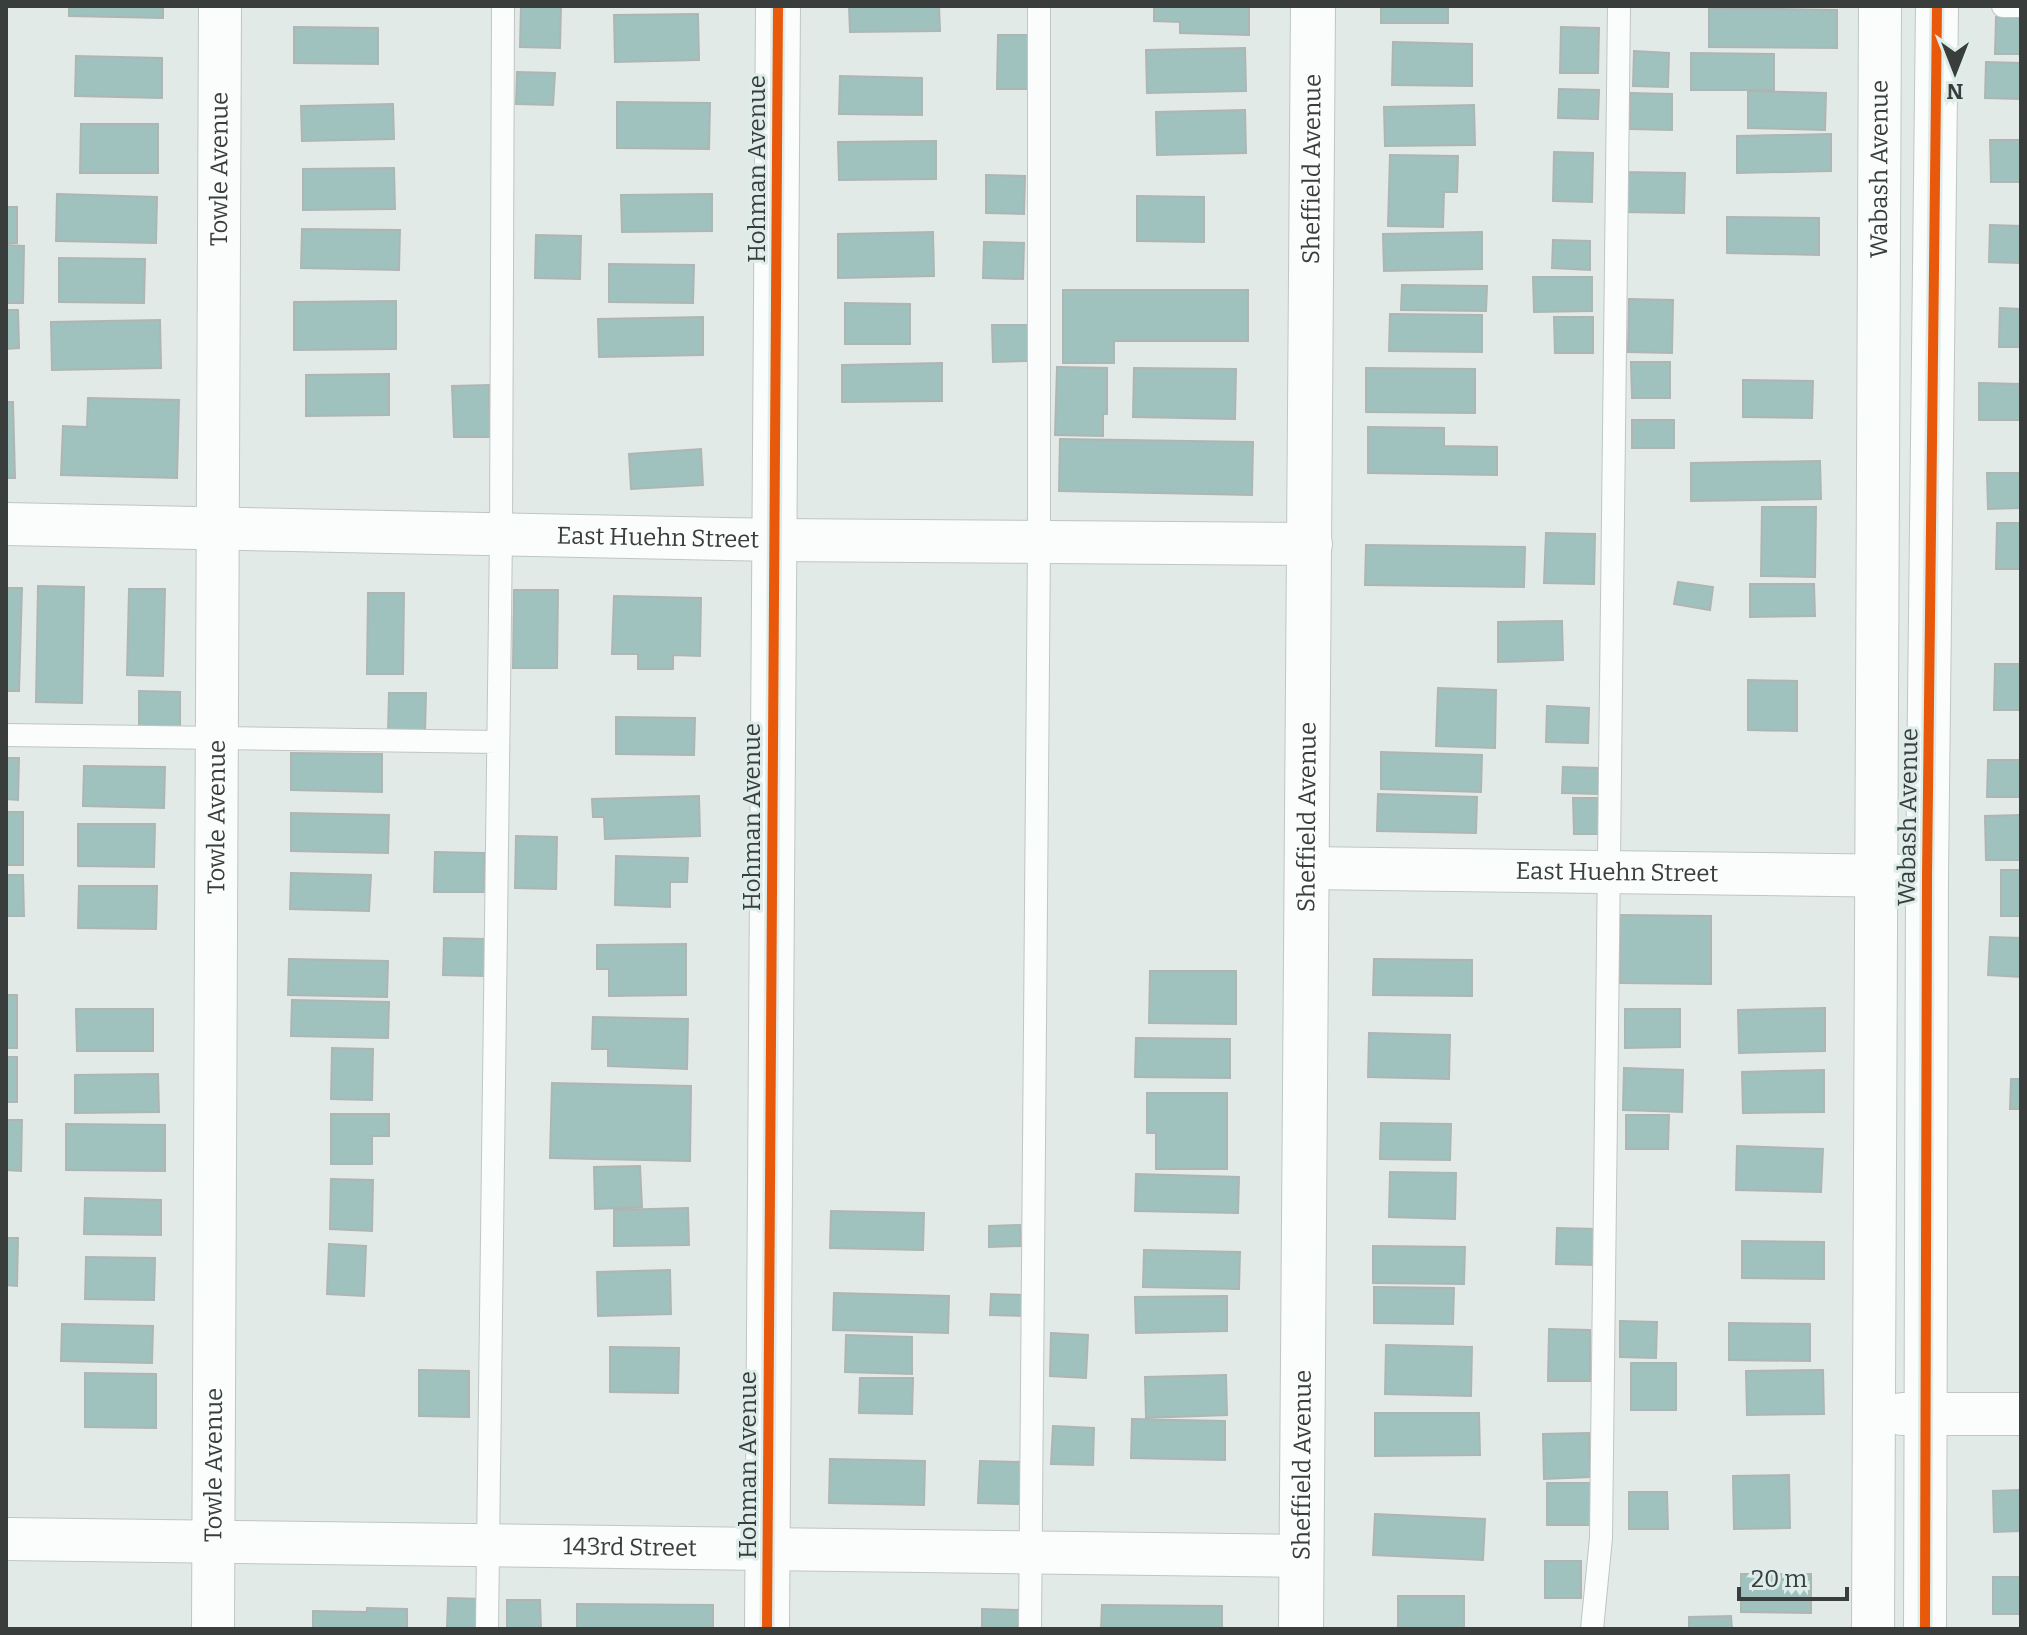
<svg xmlns="http://www.w3.org/2000/svg" width="2027" height="1635" viewBox="0 0 2027 1635" font-family="Bitter,serif">
<style>
.building{fill:#9fc2be;stroke:#afb5b3;stroke-width:2}
.lines{fill:none;stroke-linecap:round;stroke-linejoin:round}
.lane-casing{stroke:#bfc6c4;stroke-width:24}
.street-casing{stroke:#bfc6c4;stroke-width:44}
.secondary-casing{stroke:#bfc6c4;stroke-width:46}
.lane{stroke:#fbfcfc;stroke-width:22}
.street{stroke:#fbfcfc;stroke-width:42}
.secondary{stroke:#fbfcfc;stroke-width:44}
.cycleway-casing{stroke:#dfedea;stroke-width:15}
.cycleway{stroke:#e8590c;stroke-width:10}
.labels{text-anchor:middle;dominant-baseline:central;stroke-width:6;stroke-linejoin:round;paint-order:stroke}
.street-label{font-size:24px;fill:#393e3d;stroke:#dfedea}
</style>
<rect width="100%" height="100%" fill="#e2eae8"/>
<!-- building -->
<path class="building" d="M69 6H163V18L69 16Z
M521 6H561L560 48 520 47Z
M849 6H939L940 31 850 32Z
M1154 6H1249V35L1180 33V22L1154 21Z
M1381 6H1448V23H1381Z
M1709 8 1837 10V48L1709 47Z
M698 14 699 60 615 62 614 15Z
M1996 17H2021V54H1995Z
M294 27 378 28V64L294 63Z
M1561 27 1599 28 1598 73H1560Z
M998 35H1033L1032 89H997Z
M1393 42 1472 44V86L1392 85Z
M1245 48 1246 91 1147 93 1146 50Z
M1634 51 1669 53 1668 87 1633 86Z
M1691 53 1774 54V90H1691Z
M76 56 162 58V98L75 96Z
M1986 62 2021 63V99L1985 98Z
M517 72 555 73 553 105 516 104Z
M840 76 922 78V115L839 114Z
M1559 89 1599 90 1598 119 1558 118Z
M1748 91 1826 93 1825 130 1748 128Z
M1630 93 1672 94V130L1630 129Z
M617 102 710 103 709 149 617 148Z
M393 104 394 139 302 141 301 106Z
M1474 105 1475 145 1385 146 1384 107Z
M1245 110 1246 153 1157 155 1156 112Z
M81 124H158V173H80Z
M1831 134V171L1737 173V136Z
M1990 140H2021V182H1991Z
M936 141V179L839 180 838 142Z
M1554 152 1593 153 1592 202 1553 201Z
M1390 155 1458 156 1457 192H1444L1443 227 1388 226Z
M394 168 395 209 303 210V169Z
M1621 172 1685 173 1684 213 1620 212Z
M986 175 1025 176 1024 214 986 213Z
M57 194 157 197 156 243 56 241Z
M712 194V231L622 232 621 195Z
M1137 196 1204 197V242L1137 241Z
M6 207H17V243H6Z
M1727 217 1819 218V255L1727 253Z
M1990 225 2021 226V263L1989 262Z
M302 229 400 230 399 270 301 268Z
M933 232 934 276 838 278V234Z
M1482 232V269L1384 271 1383 234Z
M536 235 581 236 580 279 535 278Z
M1553 240 1590 241V270L1552 268Z
M984 242 1024 243 1023 279 983 278Z
M6 245 24 246 23 303H6Z
M59 258 145 259 144 303 59 302Z
M609 264 694 265 693 303 609 302Z
M1533 277H1592V311L1534 312Z
M1402 285 1487 286 1486 311 1401 310Z
M1063 290H1248V341H1114V363H1063Z
M1629 299 1673 300 1672 353 1628 352Z
M396 301V349L294 350V302Z
M845 303 910 304V344H845Z
M2000 308 2021 309V347H1999Z
M6 310H18L19 348 6 349Z
M1390 314 1482 315V352L1389 351Z
M703 317V355L599 357 598 319Z
M1554 317H1593V353H1555Z
M160 320 161 368 52 370 51 322Z
M992 325H1029V361L993 362Z
M1631 362H1670V398H1632Z
M942 363V401L842 402V365Z
M1057 367 1107 368V414H1103V436L1055 435Z
M1134 368 1236 369 1235 419 1133 417Z
M1366 368 1475 369V413L1366 412Z
M389 374V415L306 416V375Z
M1743 380 1813 381 1812 418 1743 417Z
M1979 383 2021 384V420H1979Z
M489 385 490 437H454L452 386Z
M88 398 179 400 177 478 61 475 63 426 87 427Z
M6 402H13L15 478H6Z
M1632 420H1674V448H1632Z
M1368 427 1444 428V446L1497 447V475L1368 473Z
M1060 439 1253 442 1252 495 1059 491Z
M701 449 703 485 631 489 629 454Z
M1820 461 1821 499 1691 501V463Z
M1987 473H2021V508L1988 509Z
M1762 507H1816L1815 577 1761 576Z
M1997 523H2021V569H1996Z
M1546 533 1595 534 1594 584 1544 583Z
M1366 545 1525 547 1524 587 1365 585Z
M1678 582 1713 587 1710 610 1674 604Z
M1750 584H1814L1815 616 1750 617Z
M38 586 84 587 82 703 36 702Z
M6 588H22L19 691H6Z
M129 589H165L163 676 127 675Z
M514 590H558L557 668H513Z
M368 593H404L403 674H367Z
M614 596 701 598 700 656 673 655V669H638V654H612Z
M1562 621 1563 660 1498 662V622Z
M1995 664H2021V710H1994Z
M1748 680 1797 681V731L1748 730Z
M1438 688 1496 690 1495 748 1436 746Z
M139 691 180 692V729H139Z
M389 693H426L425 734 388 733Z
M1547 706 1589 708 1588 743 1546 742Z
M616 717 695 718 694 755 616 754Z
M1381 752 1482 755 1481 792 1381 789Z
M291 753 382 754V792L291 790Z
M6 758H19L18 800 6 799Z
M1988 760H2021V797H1987Z
M84 766 165 767 164 808 83 806Z
M1563 767 1599 768 1598 794 1562 793Z
M1378 794 1477 797 1476 833 1377 831Z
M699 796 700 836 605 839 604 817H593L592 799Z
M1573 798H1598L1599 834H1574Z
M6 812H23V865H6Z
M291 813 389 815 388 853 291 851Z
M2021 815V860H1986L1985 816Z
M78 824H155L154 867 78 866Z
M516 836 557 837 556 889 515 888Z
M435 852 484 853V892H434Z
M616 856 688 858 687 882H670V907L615 905Z
M2001 870H2021V916H2001Z
M291 873 371 875 369 911 290 909Z
M6 875H23L24 916H6Z
M79 886H157L156 929 78 928Z
M1620 915 1711 916V984L1620 983Z
M1990 937 2021 938V977L1988 975Z
M444 938 485 939 484 976 443 975Z
M686 944V995L609 996V969H597V945Z
M289 959 388 961 387 997 288 995Z
M1374 959 1472 960V996L1373 995Z
M1150 971H1236V1024L1149 1023Z
M6 995H17V1048H6Z
M292 1000 389 1002 388 1038 291 1036Z
M1825 1008V1051L1739 1053 1738 1010Z
M76 1009H153V1051H77Z
M1625 1009H1680V1047L1625 1048Z
M593 1017 688 1019 687 1069 608 1066V1049H592Z
M1369 1033 1450 1035 1449 1079 1368 1077Z
M1136 1038 1230 1039V1078L1135 1077Z
M332 1048 373 1049 372 1100 331 1099Z
M6 1057H17V1102H6Z
M1624 1068 1683 1070 1682 1112 1623 1110Z
M1824 1070V1112L1743 1113 1742 1072Z
M158 1074 159 1112 75 1113V1075Z
M2011 1079H2021V1109H2010Z
M552 1083 691 1086 690 1161 550 1158Z
M1147 1093H1227V1169H1156V1133H1147Z
M331 1114H389V1136H372V1164H331Z
M1626 1115H1669L1668 1149H1626Z
M6 1120H22L21 1171 6 1170Z
M1381 1123 1451 1124 1450 1160 1380 1159Z
M66 1124 165 1125V1171L66 1170Z
M1737 1146 1823 1149 1821 1192 1736 1190Z
M640 1166 642 1207 595 1209 594 1167Z
M1390 1172 1456 1173 1455 1219 1389 1217Z
M1136 1174 1239 1177 1238 1213 1135 1211Z
M331 1179 373 1180 372 1231 330 1229Z
M85 1198 161 1200V1235L84 1234Z
M688 1208 689 1245 614 1246V1210Z
M831 1211 924 1213 923 1250 830 1248Z
M1020 1225 1021 1246 989 1247V1226Z
M1557 1228 1596 1229 1595 1265 1556 1264Z
M6 1238H18L17 1286 6 1285Z
M1742 1241 1824 1242V1279L1742 1278Z
M329 1244 366 1246 364 1296 327 1294Z
M1373 1246 1465 1247 1464 1284 1373 1283Z
M1144 1250 1240 1252 1239 1289 1143 1287Z
M86 1257 155 1258 154 1300 85 1299Z
M670 1270 671 1314 598 1316 597 1272Z
M1374 1287 1454 1288 1453 1324 1374 1323Z
M834 1293 949 1296 948 1333 833 1330Z
M991 1294 1025 1295 1024 1316 990 1315Z
M1227 1296V1331L1136 1333 1135 1297Z
M1620 1321 1657 1322 1656 1358 1620 1357Z
M1729 1323 1810 1324V1361L1729 1360Z
M62 1324 153 1326 152 1363 61 1361Z
M1549 1329 1590 1330V1381H1548Z
M1051 1333 1088 1335 1086 1378 1050 1376Z
M846 1335 912 1337V1374L845 1372Z
M1386 1345 1472 1347 1471 1396 1385 1394Z
M610 1347 679 1348 678 1393 610 1392Z
M1631 1363H1676V1410H1631Z
M419 1370 469 1371V1417L419 1416Z
M1823 1370 1824 1414 1747 1415 1746 1371Z
M85 1373 156 1374V1428L85 1427Z
M1226 1375 1227 1415 1146 1418 1145 1377Z
M860 1378H913L912 1414 859 1413Z
M1375 1413H1479L1480 1455 1375 1456Z
M1132 1419 1225 1421V1460L1131 1458Z
M1053 1426 1094 1428 1093 1465 1051 1464Z
M1589 1433 1590 1477 1544 1479 1543 1434Z
M830 1459 925 1461 924 1505 829 1503Z
M980 1461 1022 1462 1021 1504 978 1503Z
M1789 1475 1790 1528 1734 1529 1733 1476Z
M1547 1483H1592L1591 1525H1547Z
M2021 1490V1531L1994 1532 1993 1491Z
M1629 1492H1667L1668 1529H1629Z
M1375 1514 1485 1519 1483 1560 1373 1555Z
M1545 1561H1581V1598H1545Z
M1741 1574H1811V1613L1741 1612Z
M1993 1577H2021V1614H1993Z
M1398 1596H1464V1629H1398Z
M448 1598 483 1599 482 1629H447Z
M507 1600H540L541 1629H507Z
M577 1604 713 1605V1629H577Z
M1102 1605 1222 1606V1629H1101Z
M367 1608 407 1609V1629H313V1611L367 1612Z
M982 1609 1022 1610V1629H982Z
M1731 1616 1732 1629H1689V1617Z"/>
<g class="lines">
<!-- lane casing -->
<g class="lane-casing">
<path id="lane" d="M2003 6H2021
M6 735 498 742
M487 1629 501 534 503 6
M1030 1629 1039 542V6
M1592 1629 1601 1538 1619 6"/>
</g>
<!-- street casing -->
<g class="street-casing">
<g id="street">
<path id="s1" d="M6 524 774 540 1311 544"/>
<path id="s2" d="M1307 868 1902 876"/>
<path d="M1902 1414H2021"/>
<path id="s3" d="M6 1539 1301 1556"/>
<path id="s4" d="M213 1629 220 6"/>
<path id="s5" d="M1873 1629 1880 6"/>
<path d="M1925 1629 1927 877 1937 6"/>
</g>
</g>
<!-- secondary casing -->
<g class="secondary-casing">
<g id="secondary">
<path d="M767 1629 778 6"/>
<path id="s6" d="M1301 1629 1313 6"/>
</g>
</g>
<!-- lane -->
<use href="#lane" class="lane"/>
<!-- street -->
<use href="#street" class="street"/>
<!-- secondary -->
<use href="#secondary" class="secondary"/>
<!-- cycleway casing -->
<g class="cycleway-casing">
<path id="cycleway" d="M767 1629 778 6
M1925 1629 1927 877 1937 6"/>
</g>
<!-- cycleway -->
<use href="#cycleway" class="cycleway"/>
</g>
<g class="labels">
<!-- street labels -->
<g class="street-label">
<text transform="translate(757 169) rotate(-90)">Hohman Avenue</text>
<text stroke="none"><textPath href="#s4" startOffset="1460">Towle Avenue</textPath></text>
<text stroke="none"><textPath href="#s6" startOffset="1460">Sheffield Avenue</textPath></text>
<text stroke="none"><textPath href="#s5" startOffset="1460">Wabash Avenue</textPath></text>
<text stroke="none"><textPath href="#s1" startOffset="652">East Huehn Street</textPath></text>
<text stroke="none"><textPath href="#s4" startOffset="812">Towle Avenue</textPath></text>
<text transform="translate(752 817) rotate(-90)">Hohman Avenue</text>
<text stroke="none"><textPath href="#s6" startOffset="812">Sheffield Avenue</textPath></text>
<text transform="translate(1908 817) rotate(-89)">Wabash Avenue</text>
<text stroke="none"><textPath href="#s2" startOffset="310">East Huehn Street</textPath></text>
<text stroke="none"><textPath href="#s4" startOffset="164">Towle Avenue</textPath></text>
<text transform="translate(748 1465) rotate(-90)">Hohman Avenue</text>
<text stroke="none"><textPath href="#s6" startOffset="164">Sheffield Avenue</textPath></text>
<text stroke="none"><textPath href="#s3" startOffset="624">143rd Street</textPath></text>
</g>
</g>
<!-- border -->
<rect width="2027" height="1635" fill="none" stroke="#393e3d" stroke-width="16"/>
<!-- north arrow -->
<g transform="translate(1955 72) rotate(180)" stroke="#dfedea" stroke-width="6" paint-order="stroke">
<path d="M0-6L14 30L0 20L-14 30Z" fill="#393e3d"/>
<text y="-12" font-size="22" font-weight="bold" text-anchor="middle" fill="#393e3d">N</text>
</g>
<!-- scale -->
<path d="M1739 1587v12h108v-12" fill="none" stroke="#393e3d" stroke-width="4"/>
<text x="1751" y="1587" font-size="24" fill="#393e3d" stroke="#dfedea" stroke-width="6" paint-order="stroke">20 m</text>
</svg>
